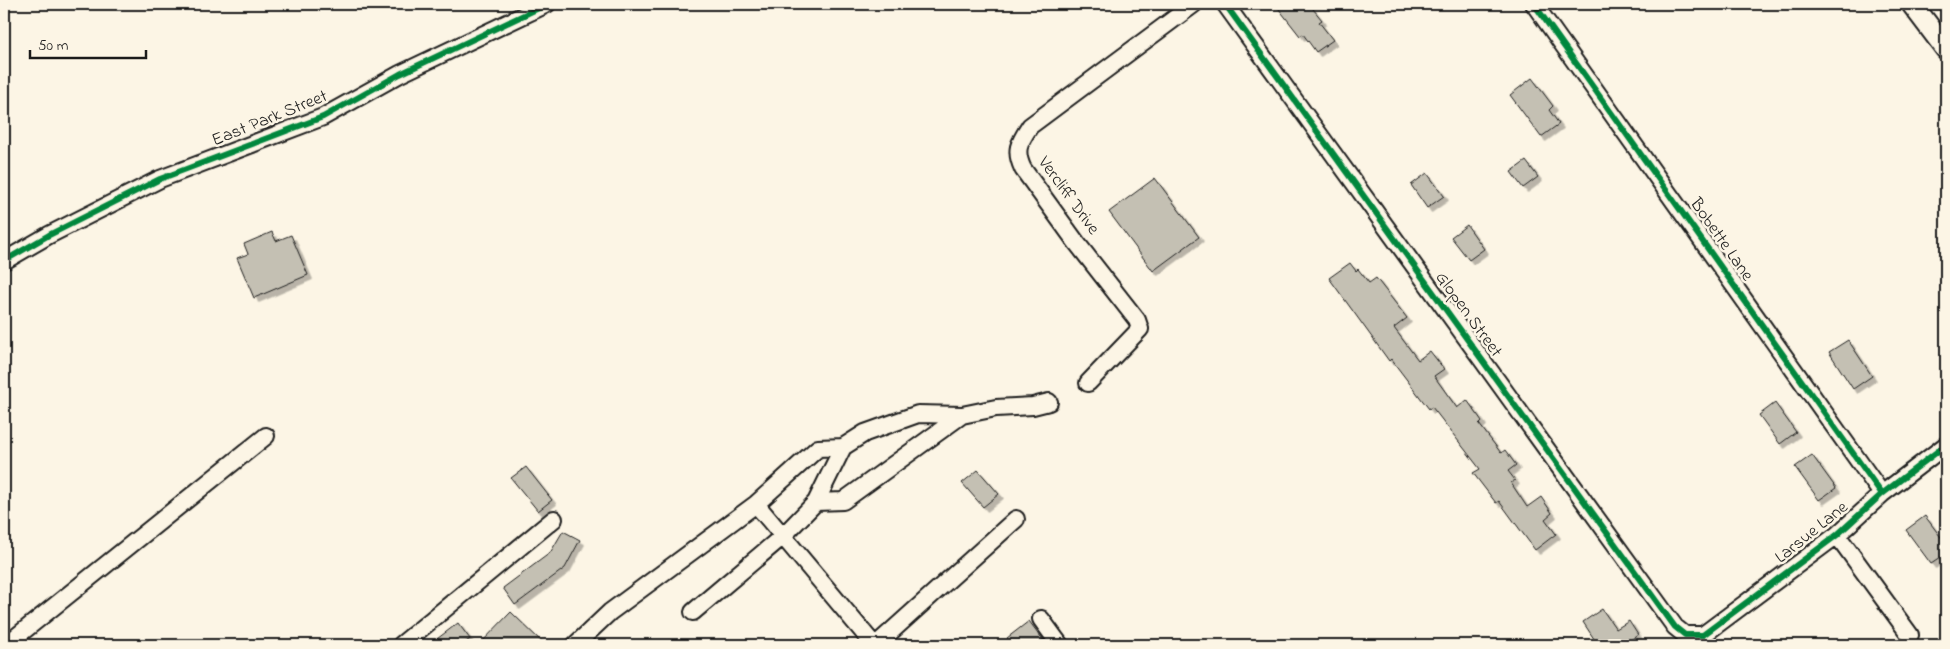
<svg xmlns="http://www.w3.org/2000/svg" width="1950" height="649" viewBox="0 0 1950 649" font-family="'Indie Flower',sans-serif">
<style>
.building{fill:#c4c0b3;stroke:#1c1c1c;filter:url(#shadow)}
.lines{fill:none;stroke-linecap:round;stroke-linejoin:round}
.minor-casing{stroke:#1c1c1c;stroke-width:20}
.tertiary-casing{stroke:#1c1c1c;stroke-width:24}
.minor{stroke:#fcf5e5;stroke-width:16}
.tertiary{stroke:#fcf5e5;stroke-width:20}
.cycleway-casing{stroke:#fcf5e5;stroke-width:9}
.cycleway{stroke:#00873e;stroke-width:6}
.labels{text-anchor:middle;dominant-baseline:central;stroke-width:5;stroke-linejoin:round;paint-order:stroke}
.street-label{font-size:18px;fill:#1c1c1c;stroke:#fcf5e5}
</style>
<defs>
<filter id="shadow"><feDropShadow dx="4.5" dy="4.5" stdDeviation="0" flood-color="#0004"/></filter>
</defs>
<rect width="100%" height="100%" fill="#fcf5e5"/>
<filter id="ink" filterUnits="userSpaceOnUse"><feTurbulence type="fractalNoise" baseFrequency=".02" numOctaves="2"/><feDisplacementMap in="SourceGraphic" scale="10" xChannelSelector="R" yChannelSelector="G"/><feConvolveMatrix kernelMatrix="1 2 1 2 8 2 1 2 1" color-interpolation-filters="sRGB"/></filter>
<g filter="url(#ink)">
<!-- building -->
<path class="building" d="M1275 4H1309L1322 20 1319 22 1333 40 1316 52 1303 34 1300 36Z
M1532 78 1553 106 1549 110 1559 124 1541 137 1510 95Z
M1526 161 1538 177 1523 188 1511 172Z
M1427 173 1444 196 1427 208 1411 185Z
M1155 178 1199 237 1153 271 1109 212Z
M1467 225 1484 249 1469 260 1451 237Z
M272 232 276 241 291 235 308 275 254 298 237 258 248 254 244 244Z
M1350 263 1356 271 1358 269 1369 283 1376 278 1407 318 1394 328 1418 360 1430 351 1444 369 1434 376 1457 408 1467 400 1482 421 1479 424 1501 453 1505 450 1516 465 1508 471 1515 480 1511 483 1527 507 1541 497 1552 513 1545 519 1556 534 1535 550 1499 501 1496 503 1473 473 1480 469 1432 407 1429 409 1391 359 1389 361 1329 278Z
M1848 340 1872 376 1853 389 1829 352Z
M1775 403 1796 432 1780 444 1759 415Z
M1812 455 1836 488 1819 500 1795 467Z
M526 467 552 500 538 511 511 478Z
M978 470 999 494 983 507 962 483Z
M1925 516 1946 544V554L1931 564 1906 530Z
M563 531 580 540 565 568 515 605 503 588 550 553Z
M1602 609 1616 629 1629 621 1638 635 1623 645H1598L1583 622Z
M511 612 545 645H479Z
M1029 621 1047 645H1013L1007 638Z
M458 623 470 639 462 645H429Z"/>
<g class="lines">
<!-- minor casing -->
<g class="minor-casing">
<path id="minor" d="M1225 4 1675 627 1685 635H1703L1837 535 1882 494 1946 445
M1534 4 1882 494
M4 261 49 235 160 179 323 117 400 74 547 4
M1088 383 1140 329 1137 320 1076 242 1023 169C1014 150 1019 143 1030 126L1194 4
M816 502 843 501 962 415
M756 504 874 645
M1837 535 1910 635
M693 612 783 536 816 502 843 447
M1041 619 1060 645
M6 645 266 436
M401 645 554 519
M575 645 610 612 756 504 818 448 843 447 865 433 918 414 962 415 996 408 1033 406 1049 402
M876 645 1016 519"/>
</g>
<!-- tertiary casing -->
<g class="tertiary-casing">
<path id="tertiary" d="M1912 4 1946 49"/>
</g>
<!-- minor -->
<use href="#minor" class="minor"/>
<!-- tertiary -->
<use href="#tertiary" class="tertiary"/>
<!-- cycleway casing -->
<g class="cycleway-casing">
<path id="cycleway" d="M1225 4 1675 627 1685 635H1703L1837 535 1882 494 1946 445
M1534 4 1882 494
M4 261 49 235 160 179 323 117 400 74 547 4"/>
</g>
<!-- cycleway -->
<use href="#cycleway" class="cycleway"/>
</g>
</g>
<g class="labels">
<!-- street labels -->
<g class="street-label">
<text transform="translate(270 119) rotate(-22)">East Park Street</text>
<text transform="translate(1068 196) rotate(54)">Vercliff Drive</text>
<text transform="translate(1721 240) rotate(55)">Bobette Lane</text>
<text transform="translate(1468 315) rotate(54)">Glopen Street</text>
<text transform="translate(1812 533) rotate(-39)">Larsue Lane</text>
</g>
</g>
<!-- margin -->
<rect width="1950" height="649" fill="none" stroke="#fcf5e5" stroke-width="20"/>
<rect x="10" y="10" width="1930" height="629" fill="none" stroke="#1c1c1c" stroke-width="2" filter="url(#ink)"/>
<!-- scale -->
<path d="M30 50v8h116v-8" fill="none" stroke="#1c1c1c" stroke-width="2.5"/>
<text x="38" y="50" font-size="15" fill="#1c1c1c" stroke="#fcf5e5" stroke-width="4" paint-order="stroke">50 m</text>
</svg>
